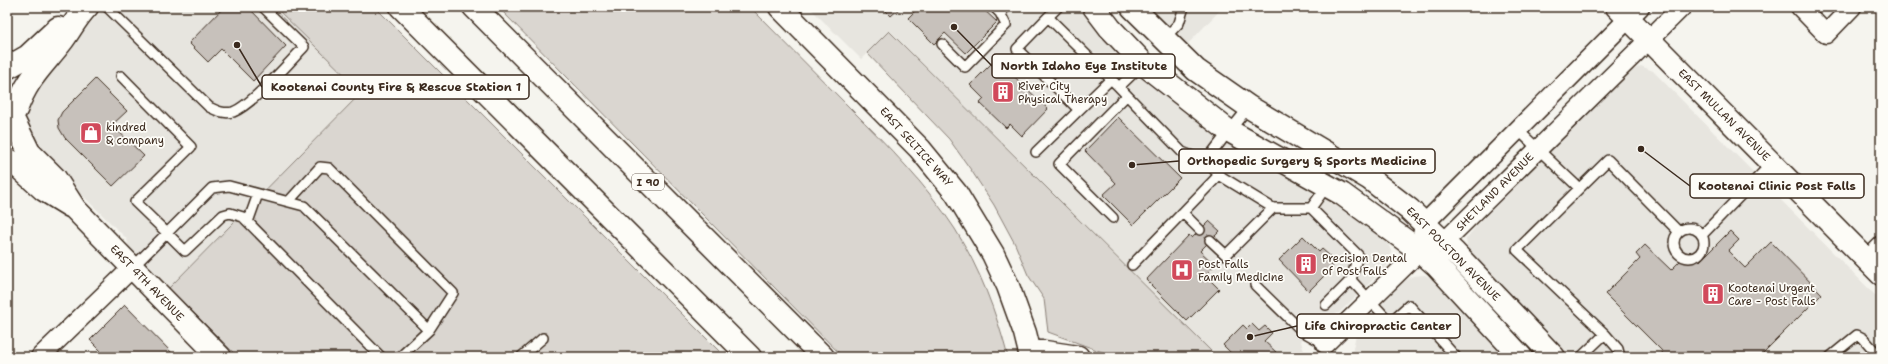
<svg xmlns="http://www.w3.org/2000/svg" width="1888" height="364" viewBox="0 0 1888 364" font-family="'Shantell Sans',sans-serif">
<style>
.built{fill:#e7e5df}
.green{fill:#dad6d0;stroke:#8a8077}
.building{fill:#c7c1bb;stroke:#3b2a1e}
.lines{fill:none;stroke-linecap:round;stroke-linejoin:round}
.service-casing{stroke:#3b2a1e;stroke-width:12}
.minor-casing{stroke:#3b2a1e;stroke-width:21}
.tertiary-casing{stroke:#3b2a1e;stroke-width:25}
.secondary-casing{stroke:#3b2a1e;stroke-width:25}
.primary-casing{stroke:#3b2a1e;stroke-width:25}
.motorway-casing{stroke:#3b2a1e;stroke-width:25}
.service{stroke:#fdfcf7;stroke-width:9}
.minor{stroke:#fdfcf7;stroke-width:18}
.tertiary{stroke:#fdfcf7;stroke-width:22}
.secondary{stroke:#fdfcf7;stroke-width:22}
.primary{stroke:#fdfcf7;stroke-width:22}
.motorway{stroke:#fdfcf7;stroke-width:22}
.labels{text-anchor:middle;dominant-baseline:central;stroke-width:3.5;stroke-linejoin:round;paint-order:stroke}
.shield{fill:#fdfcf7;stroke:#75695f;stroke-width:1}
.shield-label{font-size:10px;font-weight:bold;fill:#3b2a1e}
.poi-label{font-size:11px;fill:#3b2a1e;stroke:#fdfcf7;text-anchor:start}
.street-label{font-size:11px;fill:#3b2a1e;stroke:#fdfcf7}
.leader{fill:none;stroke:#3b2a1e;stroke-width:1.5}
.callout-dot{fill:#3b2a1e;stroke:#fdfcf7;stroke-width:1.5}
.callout{fill:#fdfcf7;stroke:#3b2a1e;stroke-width:1.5}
.callout-label{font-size:12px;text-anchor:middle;font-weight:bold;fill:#3b2a1e}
</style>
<rect width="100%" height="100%" fill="#f5f4ee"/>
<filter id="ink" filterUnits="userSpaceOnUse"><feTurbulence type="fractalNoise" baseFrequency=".025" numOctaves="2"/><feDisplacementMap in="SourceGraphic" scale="8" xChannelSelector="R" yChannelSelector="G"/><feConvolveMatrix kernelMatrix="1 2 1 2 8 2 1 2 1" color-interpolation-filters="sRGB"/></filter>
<g filter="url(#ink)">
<!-- built -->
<path class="built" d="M106 7H275L362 92 169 288 129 249 127 239 84 197 75 194 32 146 21 118 39 75Z
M809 7H1086L1231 143 1265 164 1336 201 1387 241 1391 251 1390 258 1387 266 1339 313 1312 320 1306 329 1301 342 1306 357H1217L890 31 861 59Z
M1141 7H1223L1184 48Z
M1641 66 1653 71 1881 301V357H1562L1468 254 1466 239 1477 225 1626 74Z
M1425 275 1433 279 1444 289 1506 357H1348L1352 353 1357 330 1403 282 1413 276Z"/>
<!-- green -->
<path class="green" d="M275 7H375L725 357H238L169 288 362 92Z
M498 7H750C783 41 817 74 850 108 888 146 926 184 955 229 980 269 996 312 1008 357H843Z
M889 31 1217 357H1116L1048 332 1044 299 1028 275 1015 244 994 205 971 170 949 139 867 53Z"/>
<!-- building -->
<path class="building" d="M224 7H248L286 46 253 81 221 49 208 62 189 43Z
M882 7H901L891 16Z
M919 7H958L960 9 962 7H981L997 22 966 53 945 33 934 44 908 18Z
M996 59 1048 109 1022 136 1010 124 1006 128 980 103 984 99 970 85Z
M95 79 127 111 112 125 144 156 113 186 65 138 59 128 58 120 62 112Z
M1118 117 1180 178 1133 225 1103 195 1116 183 1085 151Z
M1209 221 1220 231 1200 251 1215 265 1205 275 1219 289 1187 321 1146 280 1189 235 1192 238Z
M1730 231 1739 240 1728 251 1745 268 1771 242 1822 294 1759 357H1657L1663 352 1605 294 1640 259 1636 254 1645 245 1671 270 1690 251 1700 261Z
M1303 236 1319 252 1322 249 1331 257 1327 260 1333 267 1309 291 1279 260Z
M125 305 176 357H107L90 340Z
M1252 324 1259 331 1265 326 1272 333 1264 341 1276 352 1271 357H1235L1223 345 1243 325 1247 329Z"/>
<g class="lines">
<!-- service casing -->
<g class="service-casing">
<path id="service" d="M107 7 209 107C217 111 224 114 233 112 252 105 289 63 304 47L263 7
M994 7 1000 13 1006 7
M1058 7 1048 17 1119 87 1144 63
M1048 17 1017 49 1079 110 1111 79
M1164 39 1179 23 1184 7
M942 44 965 67 1006 25 1000 13
M121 76 191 147 135 202 167 233 132 268
M1119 87 1182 152 1206 161 1222 140 1249 107
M1518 130 1579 188
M1036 152 1079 110
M1206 161 1219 175 1273 208H1311L1327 186
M289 201 320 167 329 168 453 293 429 330 304 206 229 186 212 188 167 233 185 251 223 215 230 213 243 217 381 357
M1311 208 1358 255 1351 280 1390 322 1409 305 1456 357
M1183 213 1200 230
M1113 218 1059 164 1127 95
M248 222 258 194
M1674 243a15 15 0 1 1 30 0a15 15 0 1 1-30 0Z
M1702 235 1772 163
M1210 240 1226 255 1273 208
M1864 257 1881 240
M1132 265 1219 175
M1255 285 1302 331 1325 344
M1326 305 1351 280
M400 357 429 330
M521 357 543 338
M1581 357 1605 334
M1620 357 1618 349 1605 334 1517 250 1608 160 1679 232
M1830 357 1857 335 1863 338 1880 357"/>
</g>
<!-- minor casing -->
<g class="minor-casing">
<path id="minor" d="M1800 7 1826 34 1852 7
M1422 236 1424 224 1640 7
M1325 344 1420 251 1444 242 1682 7
M40 357 132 268"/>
</g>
<!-- tertiary casing -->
<g class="tertiary-casing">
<path id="tertiary" d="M1094 7 1110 28 1146 66 1226 129 1342 194 1420 251 1437 266 1521 357
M1132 7 1196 70 1249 107 1370 179 1410 210 1455 253 1554 357
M7 68 28 56 58 28
M16 110C28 77 43 66 63 40 71 29 77 17 87 7
M15 123 29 152 55 178 75 209 220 357
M7 159 14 163 44 190 70 206"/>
</g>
<!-- secondary casing -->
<g class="secondary-casing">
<path id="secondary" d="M1617 7 1881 274"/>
</g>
<!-- primary casing -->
<g class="primary-casing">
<path id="primary" d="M780 7 920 149 956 193 993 254 1008 286 1025 333 1031 357"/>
</g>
<!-- motorway casing -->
<g class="motorway-casing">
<path id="motorway" d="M401 7 750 357
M474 7 823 357
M1030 352H1045L1078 357"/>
</g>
<!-- service -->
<use href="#service" class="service"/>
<!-- minor -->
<use href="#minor" class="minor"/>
<!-- tertiary -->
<use href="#tertiary" class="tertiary"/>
<!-- secondary -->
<use href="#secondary" class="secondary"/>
<!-- primary -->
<use href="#primary" class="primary"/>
<!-- motorway -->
<use href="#motorway" class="motorway"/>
</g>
</g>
<!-- icons -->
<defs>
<g id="building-square" transform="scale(1.15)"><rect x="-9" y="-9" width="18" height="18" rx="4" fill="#d1495b" stroke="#fdfcf7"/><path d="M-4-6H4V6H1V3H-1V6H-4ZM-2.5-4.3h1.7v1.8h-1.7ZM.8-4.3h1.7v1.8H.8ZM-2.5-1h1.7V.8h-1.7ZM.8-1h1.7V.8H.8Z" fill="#fff"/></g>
<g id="shop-square" transform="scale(1.15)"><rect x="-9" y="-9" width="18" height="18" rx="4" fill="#d1495b" stroke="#fdfcf7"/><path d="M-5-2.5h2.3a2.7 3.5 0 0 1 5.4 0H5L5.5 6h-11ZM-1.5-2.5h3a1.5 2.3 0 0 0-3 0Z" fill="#fff"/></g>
<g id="hospital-square" transform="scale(1.15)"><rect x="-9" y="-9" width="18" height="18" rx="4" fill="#d1495b" stroke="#fdfcf7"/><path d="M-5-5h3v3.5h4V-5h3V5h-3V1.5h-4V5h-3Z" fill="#fff"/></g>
</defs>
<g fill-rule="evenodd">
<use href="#building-square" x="1003" y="92"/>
<use href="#shop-square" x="91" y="133"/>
<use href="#building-square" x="1306" y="264"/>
<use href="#hospital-square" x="1182" y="270"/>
<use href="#building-square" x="1713" y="294"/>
</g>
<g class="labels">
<!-- shield labels -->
<rect class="shield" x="632" y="174" width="32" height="16" rx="3"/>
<g class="shield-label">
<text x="648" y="182">I 90</text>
</g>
<!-- poi labels -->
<g class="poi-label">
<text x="1018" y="86">River City<tspan x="1018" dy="13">Physical Therapy</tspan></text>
<text x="106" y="127">kindred<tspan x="106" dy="13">&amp; company</tspan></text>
<text x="1322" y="258">Precision Dental<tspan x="1322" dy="13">of Post Falls</tspan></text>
<text x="1198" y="264">Post Falls<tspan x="1198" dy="13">Family Medicine</tspan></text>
<text x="1728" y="288">Kootenai Urgent<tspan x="1728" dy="13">Care - Post Falls</tspan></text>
</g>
<!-- street labels -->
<g class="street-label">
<text transform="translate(1724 115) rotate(45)">EAST MULLAN AVENUE</text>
<text transform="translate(916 147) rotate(48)">EAST SELTICE WAY</text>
<text transform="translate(1495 192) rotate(-45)">SHETLAND AVENUE</text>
<text transform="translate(1453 254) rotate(45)">EAST POLSTON AVENUE</text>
<text transform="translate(147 283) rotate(46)">EAST 4TH AVENUE</text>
</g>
</g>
<!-- callouts -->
<path class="leader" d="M954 27L992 66M237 45L262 87M1132 165L1179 161M1641 149L1690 186M1250 337L1297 326"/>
<g class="callout-dot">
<circle cx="954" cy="27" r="4"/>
<circle cx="237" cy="45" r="4"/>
<circle cx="1132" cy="165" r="4"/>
<circle cx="1641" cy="149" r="4"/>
<circle cx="1250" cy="337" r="4"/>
</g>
<g class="callout">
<rect x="992" y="54" width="183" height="24" rx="4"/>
<rect x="262" y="75" width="267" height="24" rx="4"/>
<rect x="1179" y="149" width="256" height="24" rx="4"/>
<rect x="1690" y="174" width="174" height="24" rx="4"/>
<rect x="1297" y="314" width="163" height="24" rx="4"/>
</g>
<g class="callout-label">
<text x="1084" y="70">North Idaho Eye Institute</text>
<text x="396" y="91">Kootenai County Fire &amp; Rescue Station 1</text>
<text x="1307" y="165">Orthopedic Surgery &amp; Sports Medicine</text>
<text x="1777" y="190">Kootenai Clinic Post Falls</text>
<text x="1378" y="330">Life Chiropractic Center</text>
</g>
<!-- margin -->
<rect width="1888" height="364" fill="none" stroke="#fdfcf7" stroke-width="24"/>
<rect x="12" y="12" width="1864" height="340" fill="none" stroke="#3b2a1e" stroke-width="1.5" filter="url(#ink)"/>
</svg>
